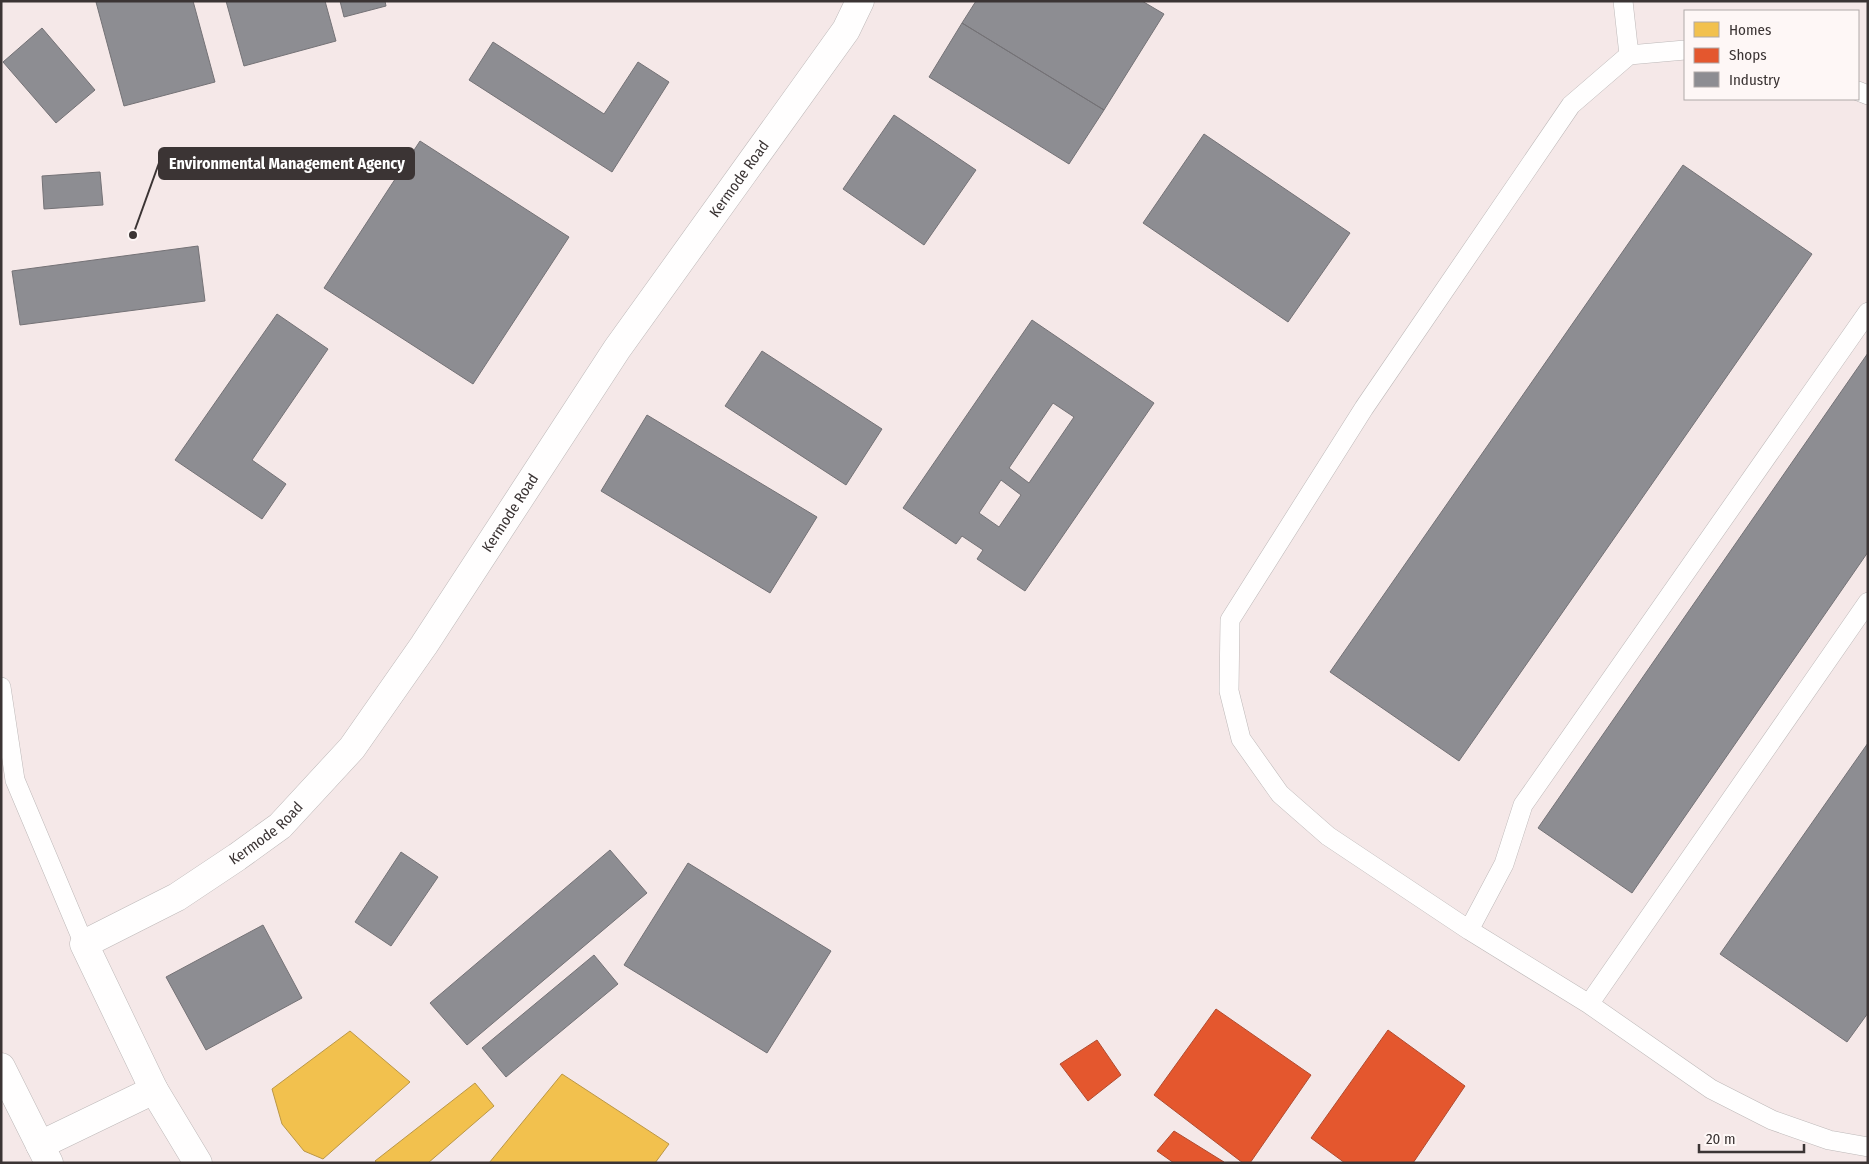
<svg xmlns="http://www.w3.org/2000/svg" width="1869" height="1164" viewBox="0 0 1869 1164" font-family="'Fira Sans Condensed',sans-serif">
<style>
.built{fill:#f5e8e8;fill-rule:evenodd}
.homes{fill:#f2c14e;stroke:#bb9746}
.shops{fill:#e4572e;stroke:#b14c30}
.industry{fill:#8d8d92;stroke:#747276;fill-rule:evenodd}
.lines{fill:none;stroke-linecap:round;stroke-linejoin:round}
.service-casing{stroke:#bdb8b8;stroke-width:20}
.minor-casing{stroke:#bdb8b8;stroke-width:29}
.tertiary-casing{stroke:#bdb8b8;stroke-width:29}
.service{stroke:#fffefe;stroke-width:19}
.minor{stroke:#fffefe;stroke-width:28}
.tertiary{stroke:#fffefe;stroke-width:28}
.labels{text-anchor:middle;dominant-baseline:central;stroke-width:5;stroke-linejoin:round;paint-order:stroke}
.street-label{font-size:15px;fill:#3b3434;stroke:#fef7f6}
.leader{fill:none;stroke:#3b3434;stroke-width:2}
.callout-dot{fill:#3b3434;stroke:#fef7f6;stroke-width:2}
.callout{fill:#3b3434;stroke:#3b3434;stroke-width:2}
.callout-label{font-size:16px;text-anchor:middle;font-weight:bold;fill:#fff}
</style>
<rect width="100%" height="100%" fill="#fcf8f8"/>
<!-- built -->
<path class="built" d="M1 1H1868V1163H1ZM1685 11H1858V99H1685Z"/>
<!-- homes -->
<path class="homes" d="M350 1031 410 1082 323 1159 304 1151 282 1124 272 1089Z
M562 1074 669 1144 655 1163H489Z
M475 1083 494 1106 428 1163H377L375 1161Z"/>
<!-- shops -->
<path class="shops" d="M1216 1009 1311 1075 1250 1163H1243L1154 1095Z
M1388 1030 1465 1086 1413 1163H1345L1311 1138Z
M1097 1040 1121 1075 1088 1101 1060 1064Z
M1174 1131 1224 1162V1163H1174L1157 1151Z"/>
<!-- industry -->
<path class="industry" d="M100 1H193L215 82 124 106 96 2Z
M226 1H325L336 41 244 66Z
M340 1H385L386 6 344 17Z
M976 1H1142L1164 14 1104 110 962 23Z
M962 23 1104 110 1069 164 929 77Z
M42 28 95 90 56 123 3 62Z
M493 42 604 114 638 62 669 82 612 172 469 80Z
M894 115 976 170 924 245 843 189Z
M1204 134 1350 233 1288 322 1143 223Z
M420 141 569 237 473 384 324 288Z
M1683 165 1812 254 1459 761 1330 672Z
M100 172 103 205 44 209 42 176Z
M198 246 205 301 20 325 12 271Z
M277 314 328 349 252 460 286 484 262 519 175 460Z
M1032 320 1154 403 1025 591 977 559 983 550 962 536 956 544 903 508ZM1053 403 1074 417 1029 483 1009 468ZM1001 480 1021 495 999 527 979 513Z
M762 351 882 429 846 485 725 406Z
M1868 353V552L1632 893 1538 828Z
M647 415 817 517 770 593 601 491Z
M1868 743V1013L1847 1042 1720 954Z
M610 850 647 893 467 1045 430 1003Z
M401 852 438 877 391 946 355 922Z
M688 863 831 951 767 1053 624 965Z
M263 925 302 998 206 1050 166 977Z
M594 955 618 984 506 1077 482 1048Z"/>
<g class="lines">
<!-- service casing -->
<g class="service-casing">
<path id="service" d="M1623 1 1629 55
M1685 50 1629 55 1571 105 1364 408 1230 620 1229 691 1241 739 1280 794 1328 836 1469 930 1589 1004 1711 1089 1772 1120 1829 1140 1868 1147
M1858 91 1868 95
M1 687 15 780 84 944
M1469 930 1504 864 1523 805 1868 312
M1589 1004 1868 602"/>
</g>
<!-- minor casing -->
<g class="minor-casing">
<g id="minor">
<path d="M40 1145 154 1090"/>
<path id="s1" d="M198 1163 154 1090 84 944 177 897 237 857 280 826 352 748 424 645 617 349 846 30 860 1"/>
</g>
</g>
<!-- tertiary casing -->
<g class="tertiary-casing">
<path id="tertiary" d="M1 1067 49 1163"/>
</g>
<!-- service -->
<use href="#service" class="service"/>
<!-- minor -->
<use href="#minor" class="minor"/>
<!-- tertiary -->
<use href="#tertiary" class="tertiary"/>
</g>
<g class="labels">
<!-- street labels -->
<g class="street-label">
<text stroke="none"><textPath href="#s1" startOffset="1271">Kermode Road</textPath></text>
<text stroke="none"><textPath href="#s1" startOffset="866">Kermode Road</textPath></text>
<text stroke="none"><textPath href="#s1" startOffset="461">Kermode Road</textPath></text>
</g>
</g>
<!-- callouts -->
<path class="leader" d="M133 235L159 163"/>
<circle class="callout-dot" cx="133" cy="235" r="5"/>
<rect class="callout" x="159" y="148" width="255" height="31" rx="5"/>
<g class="callout-label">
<text x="287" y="169">Environmental Management Agency</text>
</g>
<!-- border -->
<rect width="1869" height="1164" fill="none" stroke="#3b3434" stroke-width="5"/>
<!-- legend -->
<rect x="1684" y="10" width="175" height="90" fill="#fef7f6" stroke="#b0a9a8"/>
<rect x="1694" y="22" width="25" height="15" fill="#f2c14e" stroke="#b0a9a8"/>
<text x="1729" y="35" font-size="15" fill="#3b3434">Homes</text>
<rect x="1694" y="48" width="25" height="15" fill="#e4572e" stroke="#b0a9a8"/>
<text x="1729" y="60" font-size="15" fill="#3b3434">Shops</text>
<rect x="1694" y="72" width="25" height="15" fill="#8d8d92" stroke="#b0a9a8"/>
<text x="1729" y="85" font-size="15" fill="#3b3434">Industry</text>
<!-- scale -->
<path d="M1699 1144v8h105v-8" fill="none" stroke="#3b3434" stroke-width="2.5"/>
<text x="1706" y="1144" font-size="15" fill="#3b3434" stroke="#fef7f6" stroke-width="4" paint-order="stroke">20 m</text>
</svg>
